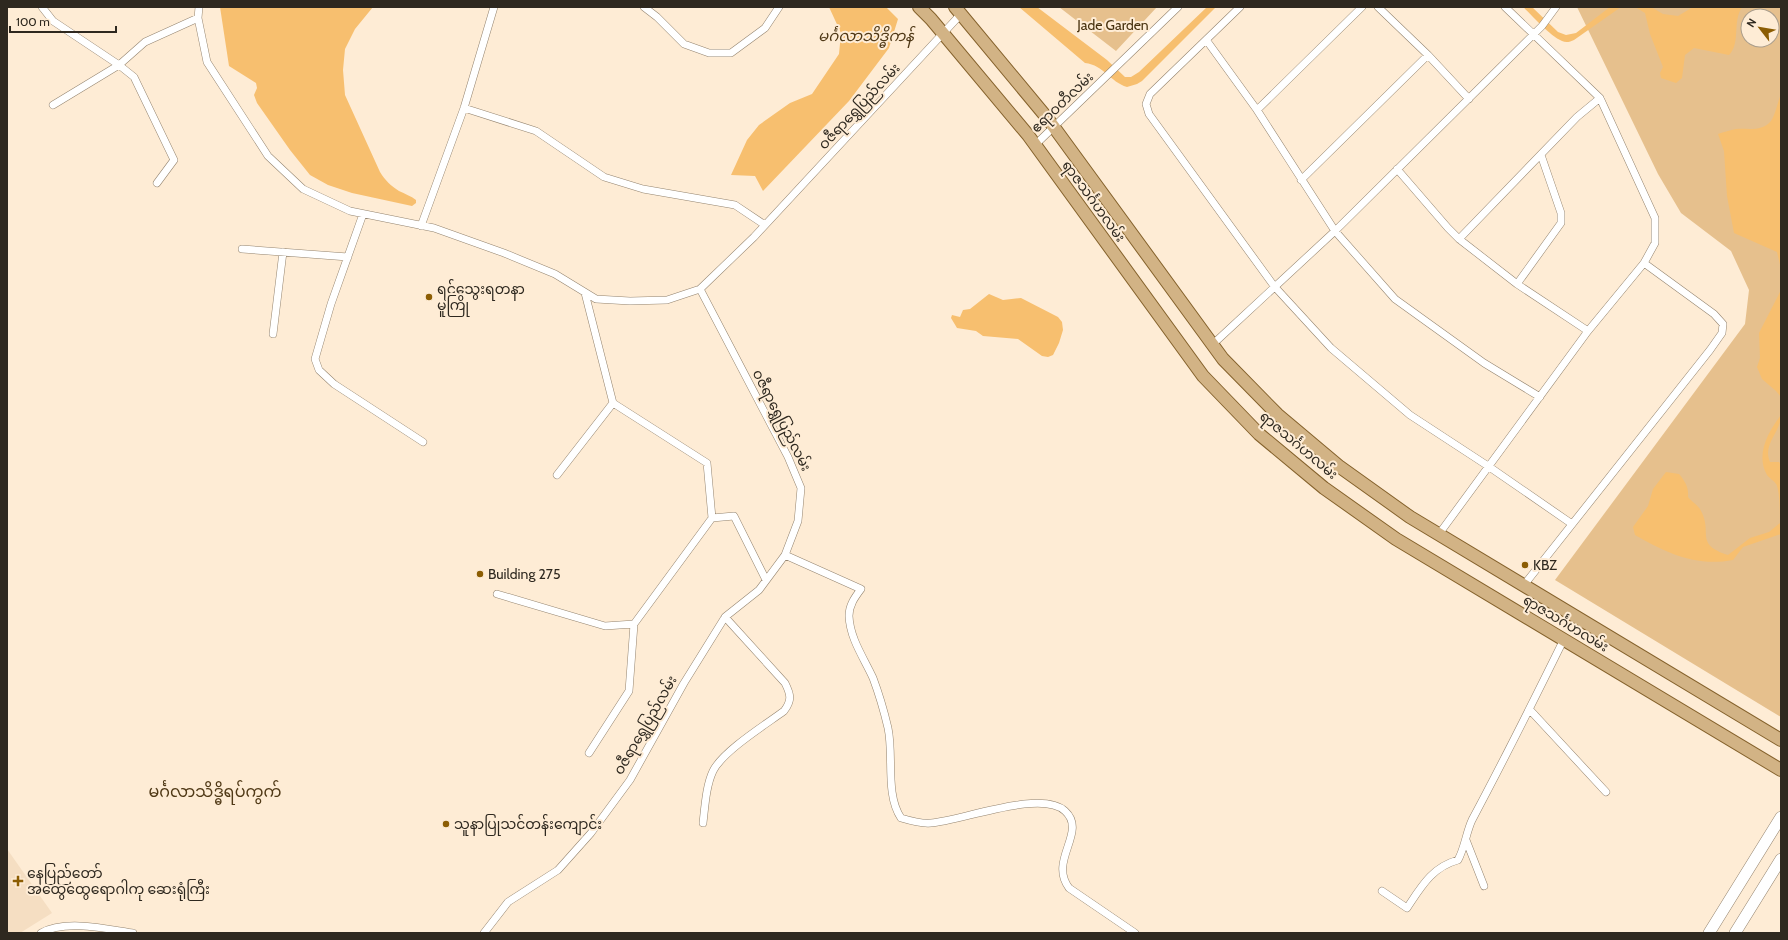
<svg xmlns="http://www.w3.org/2000/svg" width="1788" height="940" viewBox="0 0 1788 940" font-family="Cabin,'Noto Sans Myanmar',sans-serif">
<style>
.built{fill:#f5dec2}
.green{fill:#e6c08d;fill-rule:evenodd}
.water{fill:#f7bf6f}
.lines{fill:none;stroke-linecap:round;stroke-linejoin:round}
.street-casing{stroke:#94846f;stroke-width:8}
.secondary-casing{stroke:#94846f;stroke-width:12}
.primary-casing{stroke:#85622c;stroke-width:14}
.street{stroke:#fff;stroke-width:7}
.secondary{stroke:#fff;stroke-width:11}
.primary{stroke:#d2b385;stroke-width:12}
.poi-dot{fill:#8c5d03;stroke:#feecd5;stroke-width:1.5}
.labels{text-anchor:middle;dominant-baseline:central;stroke-width:4;stroke-linejoin:round;paint-order:stroke}
.park-label{font-size:14px;fill:#47310e;stroke:#feecd5}
.street-label{font-size:14px;fill:#2e281f;stroke:#feecd5}
.poi-label{font-size:14px;fill:#2e281f;stroke:#feecd5;text-anchor:start}
.water-label{font-size:15px;font-style:italic;fill:#4f3816;stroke:#feecd5}
.quarter-label{font-size:16px;fill:#503916;stroke:#feecd5}
</style>
<rect width="100%" height="100%" fill="#feecd5"/>
<!-- built -->
<path class="built" d="M7 849 52 913 20 933H7Z"/>
<!-- green -->
<path class="green" d="M1059 7H1157L1116 51Z
M1577 7H1781V717L1555 580 1745 324 1749 290 1731 251 1681 213 1658 174ZM1748 16H1772V40H1748Z"/>
<!-- water -->
<path class="water" d="M220 7H373L355 29 345 49 343 70 345 95 380 172C385 180 391 186 399 191 405 194 411 196 416 200V203L412 206 352 193 328 185 310 175 290 150 257 103 254 95 257 88 256 83 229 66Z
M829 7H886L898 19 889 48 849 101 763 191 755 176 731 175 747 140 759 125 790 103 812 94 839 54 841 33Z
M1019 7H1037L1107 60 1125 77H1131L1139 72 1207 7H1216L1142 81 1137 84 1127 87C1110 82 1104 65 1085 63Z
M1523 7H1532L1558 32 1566 35 1576 33 1610 7H1621L1574 40C1570 42 1566 43 1562 41 1549 35 1534 17 1523 7Z
M1635 7H1651L1663 14 1678 16 1693 7H1742C1732 22 1741 43 1729 55L1694 48 1685 55 1682 78 1676 83 1661 78 1660 73 1663 67 1650 34 1645 13Z
M1781 94V269L1777 252 1734 233 1727 196 1724 151 1718 134C1724 132 1730 130 1736 129 1749 128 1762 132 1771 121 1775 116 1778 101 1781 94Z
M1781 290V397L1776 391 1762 379 1757 367 1760 358 1759 333Z
M989 294 1003 300 1021 298 1058 317 1062 322 1063 330 1059 343 1053 355 1048 357 1042 356 1018 339 983 336 976 331 957 328 951 318 952 315 960 317 963 310 970 309Z
M1781 415C1781 432 1762 444 1770 462H1779L1781 465V534L1743 547 1733 560C1695 567 1667 553 1635 535L1633 527 1648 506 1653 489 1666 472 1679 474C1685 481 1689 488 1688 497 1692 502 1699 506 1701 511 1713 533 1694 544 1728 555L1750 538 1769 532 1780 523C1780 513 1780 495 1777 486 1776 482 1770 479 1767 475 1755 454 1769 431 1781 415Z"/>
<g class="lines">
<!-- street casing -->
<g class="street-casing">
<path id="street" d="M42 7 53 21 119 65 134 77 174 160 157 183
M199 7 198 18 207 62 268 156 303 189 350 211 434 228 504 253 555 274 596 299 630 301 667 300 700 289
M644 7 657 17 684 44 709 53H731L765 28 779 7
M1240 7 1150 94 1146 104 1149 114 1274 286 1331 348 1410 415 1488 466 1572 524
M1378 7 1428 55 1469 99
M1207 41 1257 110 1335 231 1395 299 1484 363 1540 397
M53 105 119 65 145 42 198 18
M464 108 536 131 604 177 643 189 735 205 765 225
M1257 110 1362 7
M1035 145 1178 7
M1397 169 1448 228 1459 239 1517 284 1588 331
M1301 180 1428 55
M363 214 331 304 315 359 319 370 334 384 423 442
M421 226 464 108 494 7
M1459 239 1577 117 1600 98
M242 249 348 257
M1517 284 1561 223V213L1541 155
M585 293 613 403 707 463 712 518
M273 334 283 252
M1212 345 1335 231 1542 26 1556 7
M557 475 613 403
M1439 534 1588 331 1644 263 1655 243V218L1600 98 1505 7
M785 555 861 589C855 597 849 605 849 616 850 639 864 658 873 678 879 694 884 711 888 728 894 756 885 794 901 818 911 821 921 824 931 823 961 821 1041 789 1065 811 1088 832 1048 860 1069 888L1135 933
M1524 585 1710 350 1722 333 1723 324 1714 314 1644 263
M497 594 605 626 634 624 712 518 734 516 766 580
M1530 710 1606 792
M589 753 629 691 634 624
M703 823C705 806 706 786 713 771 723 751 765 725 784 711 792 700 791 695 785 683L725 617
M1466 840 1484 886
M1382 891 1407 908C1421 887 1432 867 1458 860 1465 847 1466 833 1472 820 1504 760 1534 700 1564 639
M41 933C65 919 107 929 133 933
M484 933 508 902 558 870 591 833 630 780 684 683 725 617 759 590 785 555 798 521 801 488 788 457 700 289 754 237 961 14"/>
</g>
<!-- secondary casing -->
<g class="secondary-casing">
<path id="secondary" d="M1709 933 1781 817
M1735 933 1781 859"/>
</g>
<!-- primary casing -->
<g class="primary-casing">
<path id="primary" d="M919 7 931 19 1028 135 1203 376 1259 434 1324 488 1396 539 1781 770
M955 7 1048 119 1223 359 1277 414 1340 467 1410 517 1781 740"/>
</g>
<!-- street -->
<use href="#street" class="street"/>
<!-- secondary -->
<use href="#secondary" class="secondary"/>
<!-- primary -->
<use href="#primary" class="primary"/>
</g>
<!-- markers -->
<g class="poi-dot">
<circle cx="429" cy="297" r="4"/>
<circle cx="1525" cy="565" r="4"/>
<circle cx="480" cy="574" r="4"/>
<circle cx="446" cy="824" r="4"/>
<path d="M16 875h4v4h4v4h-4v4h-4v-4h-4v-4h4z"/>
</g>
<g class="labels">
<!-- park labels -->
<g class="park-label">
<text x="1113" y="25">Jade Garden</text>
</g>
<!-- street labels -->
<g class="street-label">
<text transform="translate(1062 102) rotate(-44)">ဧရာဝတီလမ်း</text>
<text transform="translate(859 106) rotate(-47)">ဝဇီရာရွှေပြည်လမ်း</text>
<text transform="translate(1094 201) rotate(54)">ရာဇသင်္ဂဟလမ်း</text>
<text transform="translate(782 420) rotate(63)">ဝဇီရာရွှေပြည်လမ်း</text>
<text transform="translate(1299 445) rotate(40)">ရာဇသင်္ဂဟလမ်း</text>
<text transform="translate(1566 623) rotate(31)">ရာဇသင်္ဂဟလမ်း</text>
<text transform="translate(645 725) rotate(-60)">ဝဇီရာရွှေပြည်လမ်း</text>
</g>
<!-- poi labels -->
<g class="poi-label">
<text x="437" y="289">ရင်သွေးရတနာ<tspan x="437" dy="16">မူကြို</tspan></text>
<text x="1533" y="565">KBZ</text>
<text x="488" y="574">Building 275</text>
<text x="454" y="824">သူနာပြုသင်တန်းကျောင်း</text>
<text x="27" y="873">နေပြည်တော်<tspan x="27" dy="16">အထွေထွေရောဂါကု ဆေးရုံကြီး</tspan></text>
</g>
<!-- water labels -->
<g class="water-label">
<text x="866" y="36">မင်္ဂလာသိဒ္ဓိကန်</text>
</g>
<!-- quarter labels -->
<g class="quarter-label">
<text x="215" y="791">မင်္ဂလာသိဒ္ဓိရပ်ကွက်</text>
</g>
</g>
<!-- border -->
<rect width="1788" height="940" fill="none" stroke="#2e281f" stroke-width="16"/>
<!-- north arrow -->
<g transform="translate(1760 28) rotate(301)"><circle r="19" fill="#feecd5" stroke="#ab9e8c"/>
<path d="M0-3L7 15L0 10L-7 15Z" fill="#8c5d03"/>
<text y="-6" font-size="11" font-weight="bold" text-anchor="middle" fill="#2e281f">N</text>
</g>
<!-- scale -->
<path d="M10 26v6h106v-6" fill="none" stroke="#2e281f" stroke-width="2"/>
<text x="16" y="26" font-size="12" fill="#2e281f" stroke="#feecd5" stroke-width="3" paint-order="stroke">100 m</text>
</svg>
